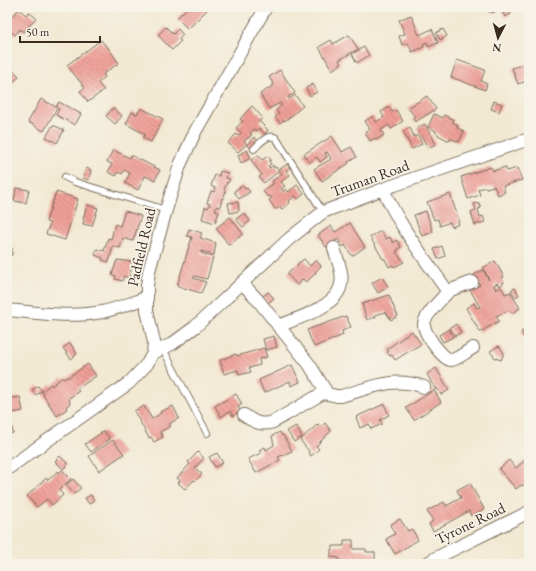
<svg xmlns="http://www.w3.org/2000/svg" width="536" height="571" viewBox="0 0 536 571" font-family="'EB Garamond',serif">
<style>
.building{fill:url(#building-back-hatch)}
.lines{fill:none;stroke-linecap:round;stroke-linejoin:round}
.lane-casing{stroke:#7b6d5d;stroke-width:8}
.street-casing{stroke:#7b6d5d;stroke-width:14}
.lane{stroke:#fff;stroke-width:6}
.street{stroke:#fff;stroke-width:12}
.labels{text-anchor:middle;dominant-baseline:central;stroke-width:3.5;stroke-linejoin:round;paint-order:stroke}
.street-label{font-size:15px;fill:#3b2a1e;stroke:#f7f3e8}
</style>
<defs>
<pattern id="building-back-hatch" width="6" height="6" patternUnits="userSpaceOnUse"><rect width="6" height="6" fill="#ef9f97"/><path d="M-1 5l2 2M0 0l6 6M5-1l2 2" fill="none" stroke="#c3827b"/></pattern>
</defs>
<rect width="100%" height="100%" fill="#f7f3e8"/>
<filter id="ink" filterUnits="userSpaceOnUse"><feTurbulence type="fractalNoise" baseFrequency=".025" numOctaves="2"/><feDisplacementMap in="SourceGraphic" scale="8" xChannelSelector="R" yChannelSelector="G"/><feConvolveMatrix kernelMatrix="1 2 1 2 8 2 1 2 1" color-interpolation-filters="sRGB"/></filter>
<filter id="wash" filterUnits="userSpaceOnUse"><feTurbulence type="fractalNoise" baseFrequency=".012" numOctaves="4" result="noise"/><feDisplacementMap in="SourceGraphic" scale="16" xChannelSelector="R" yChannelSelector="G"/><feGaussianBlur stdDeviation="0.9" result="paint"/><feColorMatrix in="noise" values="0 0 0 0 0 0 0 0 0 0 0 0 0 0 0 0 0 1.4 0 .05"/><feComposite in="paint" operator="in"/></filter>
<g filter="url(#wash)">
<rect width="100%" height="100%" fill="#f2e9d3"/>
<g id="blocks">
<!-- building -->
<path class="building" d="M188 7H210L188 29 177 18Z
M487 7H506L492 13V11L489 12Z
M508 8 511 14 505 17 502 11Z
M19 9 26 15 29 12 36 18 24 32 20 29 15 35 10 30 8 33 7 16 10 19Z
M411 15 419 35 432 29 438 43 428 47 427 42 423 44 424 47 412 52 408 43 402 45 399 36 405 34 399 20Z
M166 27 173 34 178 29 183 35 179 39 181 41 172 50 158 35Z
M443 29 447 36 440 40 436 33Z
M349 35 358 49 339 60 341 64 332 70 319 47 331 40 333 44Z
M101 40 105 45H106L119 63 103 74 105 77 98 83 104 90 88 102 80 91 85 88 67 65Z
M364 47 369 55 357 63 352 54Z
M457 60 485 70 481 81 487 84 485 90 451 77Z
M525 64 529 74V80L518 84 512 68Z
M9 67 19 76 7 89V70Z
M280 70 295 93 288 97 289 99 295 95 303 106 285 121 284 120 280 123 275 117 279 114 276 110 282 105 280 103 269 109 260 94 274 85 269 77Z
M313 84 317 92 310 96 306 88Z
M427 96 436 109 415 122 413 119 415 117 408 108Z
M41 99 56 107 59 102 81 114 75 125 56 115 59 109 57 108 44 131 28 122Z
M494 101 502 104 499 112 491 109Z
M252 106 263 118 259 121 268 130 265 134 259 128 257 131 254 129 250 134 252 135 244 141 247 144 238 152 228 143 236 134 238 136 241 133 236 128 243 121 240 119Z
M389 107 392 112 396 110 403 121 391 129 389 125 381 130 384 135 376 140 375 138 370 141 365 133 370 129 365 121 373 116 376 122 384 117 381 112Z
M113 108 122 116 115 124 106 116Z
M141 108 163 119 151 142 143 138 145 134 126 124 132 112 137 114Z
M434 114 443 118 444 115 454 120 452 122 458 125 457 128 464 131 459 142 452 139H450L449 141 438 135V134L435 132 436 131 428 127Z
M425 124 436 144 428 148 417 128Z
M53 125 64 130 57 143 46 137Z
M410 127 414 137 418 135 422 144 412 149 403 131Z
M332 136 342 152 351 147 357 157 348 162 349 163 322 181 314 169 331 159 327 152 325 153 327 157 320 162 317 157 309 163 304 154Z
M254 137 258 141 251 148 247 145Z
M113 150 130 158 131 155 160 170 155 180 145 176 138 190 125 183 130 173 124 170 122 174 118 172 116 176 108 172 112 164 107 162Z
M247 150 251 158 241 163 238 155Z
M259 155 262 160 268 156 271 160 269 161 271 164 268 166 270 168 273 165 274 168 276 167 279 171 264 183 259 177 262 175 251 160Z
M287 164 290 168 286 171 290 175 281 182 285 186 281 189 283 191 286 189 288 192 297 185 304 194 298 199 295 196 289 201 290 203 282 209 280 207 277 209H275L269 200 272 198 270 196 268 197 263 191 274 183 272 181 282 174 279 170Z
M491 167 493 171 505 167 507 171 517 168 522 180 503 186 505 192 498 195 494 186 486 188V187L478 189 480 195 468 199 461 177Z
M86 168 91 170 89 180 83 178Z
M220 171 228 173 226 178 230 179 228 183 227 182 224 190 226 191 223 199 222 198 220 207 217 206 215 210 219 212 215 223 202 219 205 207 208 208 210 204 207 203 211 191 214 192 215 188 211 186 215 175 219 176Z
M243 185 245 189 247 188 250 192 239 199 234 191Z
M16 188 29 190 26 203 14 201Z
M56 192 78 199 65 240 46 234 50 223 46 222Z
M450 194 459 220 458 221 459 224 452 227 450 222 440 226 438 219 434 220 427 202Z
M238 202 239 211 230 213 228 203Z
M479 203 481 208 478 209 480 217 483 216 485 222 475 225 471 212 476 210 474 204Z
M87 205 98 208 92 226 83 224 84 220 83 219Z
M125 211 141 216 133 241 123 238 120 248 113 246 109 262 102 260 103 258 95 255 97 249 104 251 108 238 111 239 115 224 120 226Z
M426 211 433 232 422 236 414 215Z
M244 213 250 221 243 227 236 219Z
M230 217 243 234 229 245 216 228Z
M350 223 365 247 352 256 345 245 343 247 338 239 326 247 318 235 331 226 335 232Z
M189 229 202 233 200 238 216 243 214 255 201 251V253L213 257 207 279 194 276 193 278 206 282 201 293 177 286 192 237 187 236Z
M381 231 386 239 390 237 393 243 397 240 401 247 397 250 398 251 396 252 404 262 394 267 393 265 389 267 385 259H383L370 237Z
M442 246 445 256 438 259 434 249Z
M7 248H12V255H7Z
M304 259 310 266 316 260 321 266 315 272 316 273 306 282 303 279 297 285 287 274 298 265 297 264Z
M117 260 133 262 129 278 124 276 122 281 115 279 116 276 112 275Z
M495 261 504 277 501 278 504 283 499 286 497 283 494 285 496 290 501 287 505 294 510 292 520 308 512 313 510 310 496 316 499 321 480 332 466 308 474 303 477 308 480 307 470 290 480 285 474 275 483 270 489 280 483 268Z
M382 277 388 287 378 293 372 283Z
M515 288 519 295 515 297 511 290Z
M268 292 274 298 268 303 262 297Z
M389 295 395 310 398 316 391 320 386 312 375 315 376 317 367 320 362 304Z
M346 316 351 327 342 331 343 335 314 347 307 330Z
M456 324 461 332 455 336 450 328Z
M529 327V343L528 344 521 332Z
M449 329 453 337 443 342 439 335Z
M412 331 421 344 395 360 392 355 390 356 387 352 389 351 387 349Z
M274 336 277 347 266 350 263 339Z
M70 343 77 354 71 359 63 348Z
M499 346 504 353 501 360 495 358 490 351Z
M264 348 267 357 259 359 260 365 249 368 251 372 239 375 238 370 224 374 220 360 236 354 237 356Z
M88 364 96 376 77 389 79 391 69 398 70 403 66 407 67 409 57 416 43 395 44 394 42 391 51 384 52 386 62 377 63 379 67 377V378Z
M292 365 300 382 291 386 290 381 264 393 259 380Z
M436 368 449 390 441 395 437 388 435 389 427 374Z
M38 386 42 391 36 395 32 390Z
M434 390 441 402 414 420 406 408Z
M236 394 242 404 238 407 240 411 233 416 230 411 221 417 215 406Z
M20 397 23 411 7 414V399Z
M384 404 389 415 380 420 382 424 371 429 369 424 360 428 356 417Z
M144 406 152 419 161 413 160 412 173 406 179 418 169 424 171 426 160 432 163 437 154 442 151 437 149 438 134 411Z
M7 418H10L13 433 7 434Z
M325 423 331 431 316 446 319 449 311 456 308 452 309 451 300 440 318 424 321 427Z
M296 426 302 437 294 442 287 431Z
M104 431 110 439 91 452 85 444Z
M280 432 282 436 283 435 292 451 278 457 280 460 256 473 248 459 261 453 259 450 265 447 266 450 274 445 272 436Z
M113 440 124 454 99 471 89 456Z
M198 452 204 458 195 468 202 474 195 481 194 480 185 489 178 483 180 481 177 478 190 464 188 462Z
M217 453 223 463 215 467 209 457Z
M60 456 68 464 63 469 55 461Z
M529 457V481L522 486 521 485 516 489 499 469 509 460 516 468Z
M62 470 71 479 59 490 63 495 52 505 47 499 37 507 27 496 46 478 48 480 58 471 59 473Z
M73 479 81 488 74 494 66 485Z
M470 483 484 509 471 516 469 511 433 531 429 524 433 521 427 511 444 502 446 506 461 498 457 490Z
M91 495 94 501 89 504 85 498Z
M400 519 408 531 412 529 418 540 395 554 386 539 395 534 390 525Z
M344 540H353V549H366V552H375V564H355V562H339V558L331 557V549H333V546H344Z"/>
</g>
</g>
<g filter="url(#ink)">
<use href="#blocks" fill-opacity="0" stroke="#7b6d5d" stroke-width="1"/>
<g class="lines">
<!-- lane casing -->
<g class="lane-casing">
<path id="lane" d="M254 149C260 143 268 133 276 138L323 212
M65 177 75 182 166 210
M163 349 207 433"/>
</g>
<!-- street casing -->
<g class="street-casing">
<path id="street" d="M383 189C399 226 425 259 448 292
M472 282 451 290 448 292C442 298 424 317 424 324 423 332 443 360 451 360 458 359 467 351 473 348
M242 283 257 299 309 364 327 393
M7 310C39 313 70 318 102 312 117 309 131 303 146 298
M278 326C296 319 333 308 340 288 345 275 337 260 334 248
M153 353 172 344 195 327 289 239 323 212 383 189 529 139
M244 415C254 422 261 426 273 422L323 393 337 396H341C371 388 392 376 424 387
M7 469 129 383 147 364 153 353 154 342 147 310V286L149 271 166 210 180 165 195 132 266 7
M426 564 436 558 529 512"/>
</g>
<!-- lane -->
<use href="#lane" class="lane"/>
<!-- street -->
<use href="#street" class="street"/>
</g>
</g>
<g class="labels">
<!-- street labels -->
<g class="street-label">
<text transform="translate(370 178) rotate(-20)">Truman Road</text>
<text transform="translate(141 247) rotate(-77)">Padfield Road</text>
<text transform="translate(470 523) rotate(-26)">Tyrone Road</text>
</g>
</g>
<!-- margin -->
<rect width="536" height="571" fill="none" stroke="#f7f3e8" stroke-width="24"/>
<!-- north arrow -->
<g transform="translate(498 38) rotate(186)" stroke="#f7f3e8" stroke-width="3" paint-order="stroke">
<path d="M0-3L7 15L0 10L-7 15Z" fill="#3b2a1e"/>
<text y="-6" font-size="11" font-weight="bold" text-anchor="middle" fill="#3b2a1e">N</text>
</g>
<!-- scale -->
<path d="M20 36v6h80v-6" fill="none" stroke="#3b2a1e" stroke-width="2"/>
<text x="26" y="36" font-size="12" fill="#3b2a1e" stroke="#f7f3e8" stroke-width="3" paint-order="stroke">50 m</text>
</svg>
